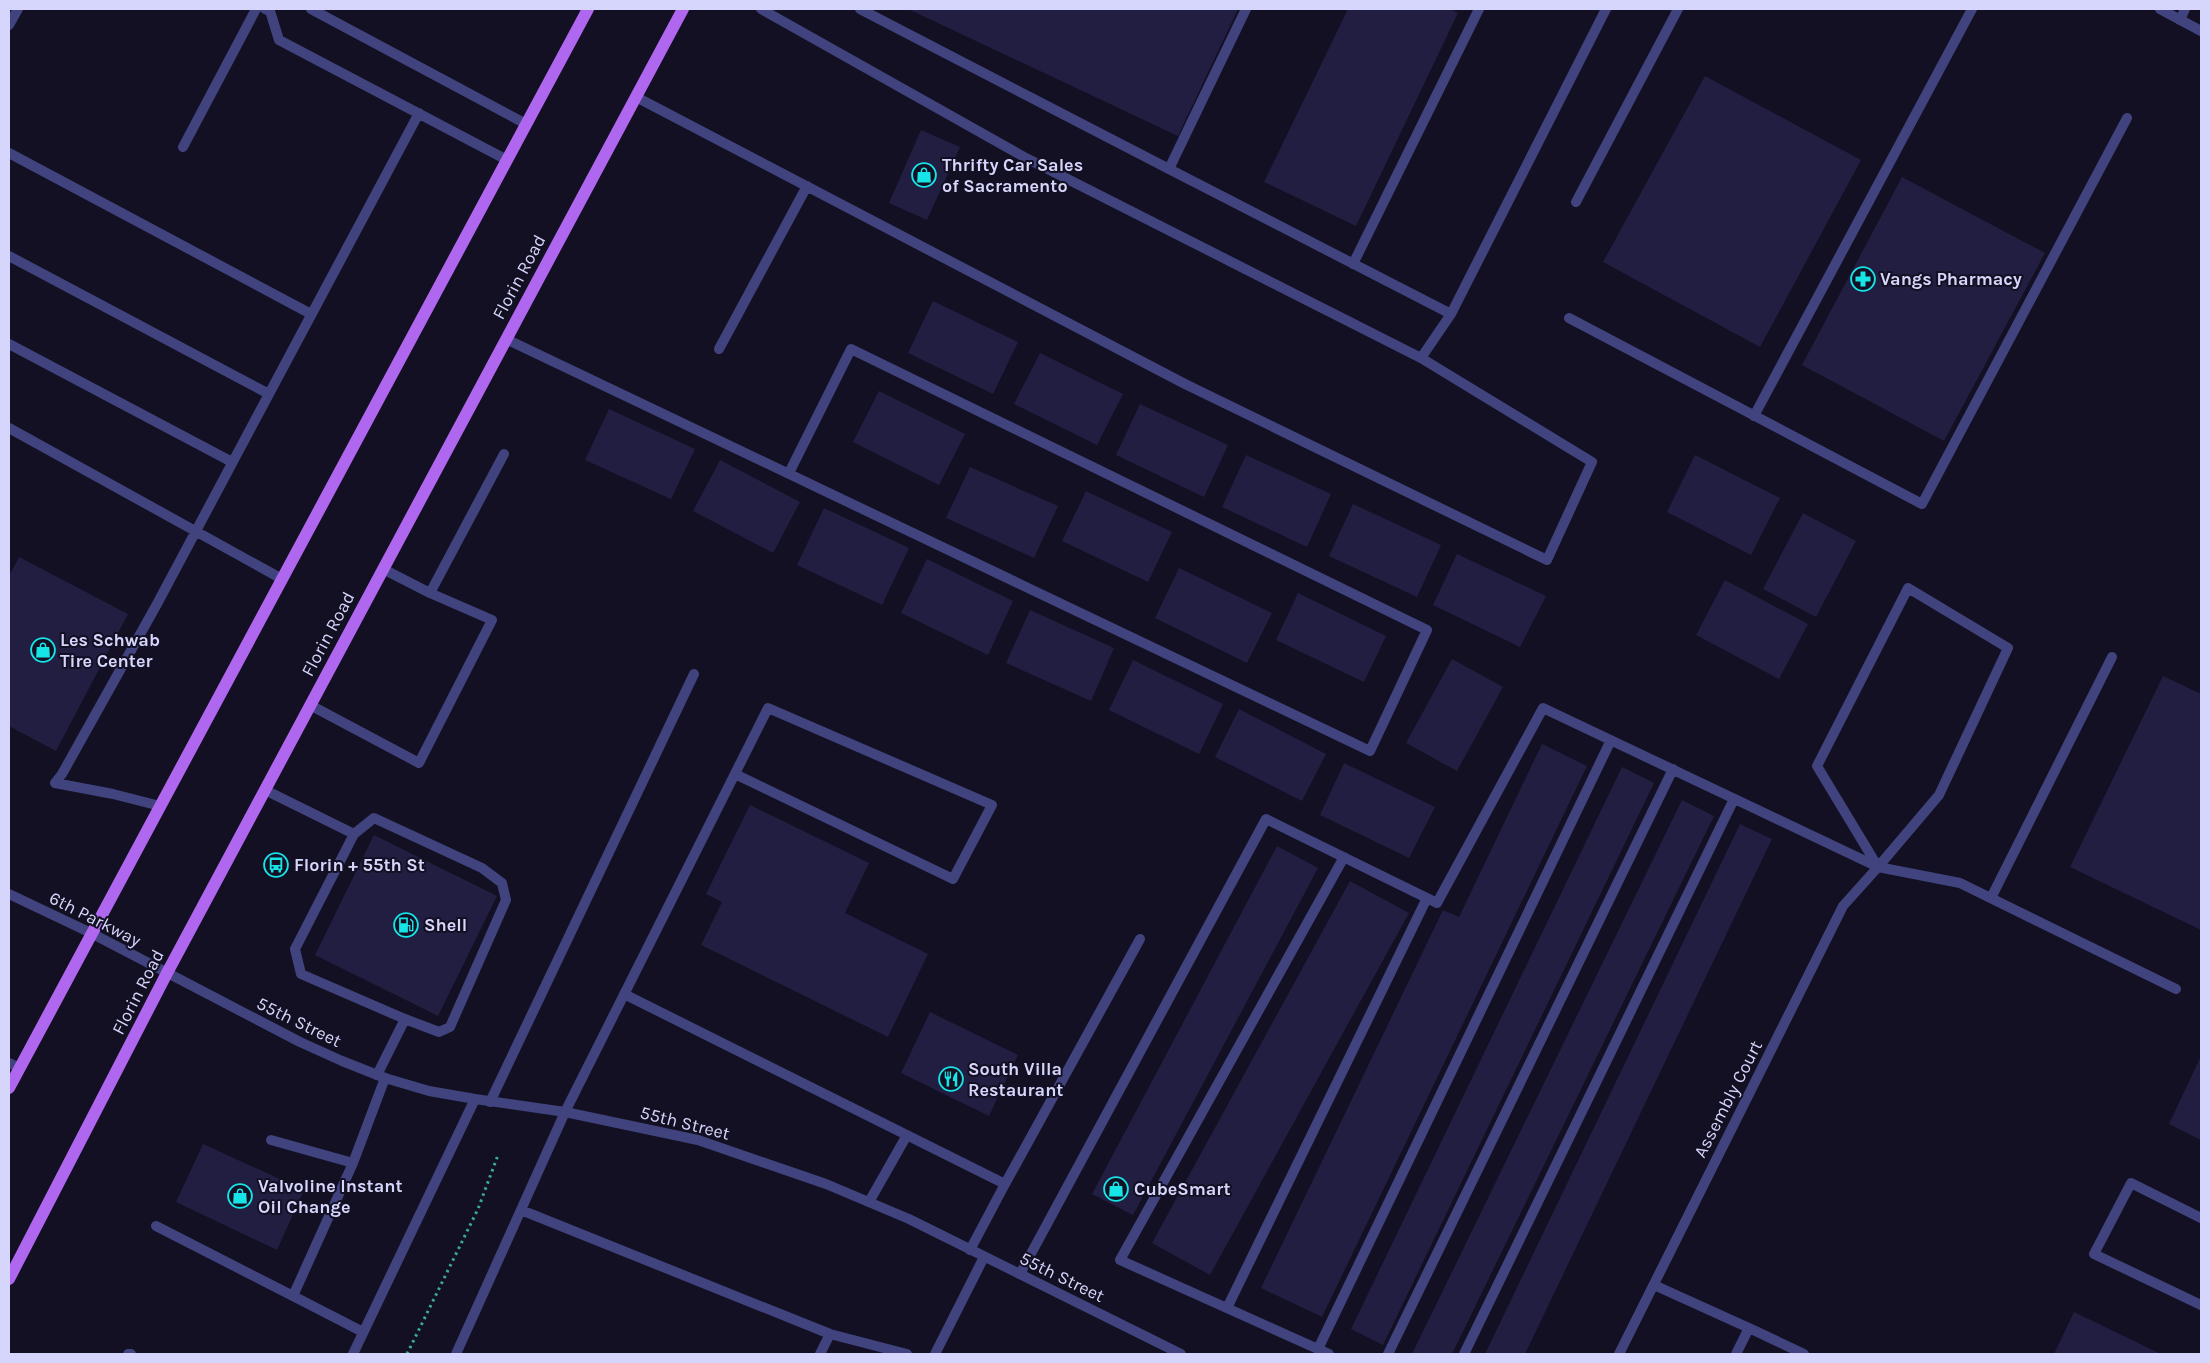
<svg xmlns="http://www.w3.org/2000/svg" width="2210" height="1363" viewBox="0 0 2210 1363" font-family="Karla,sans-serif">
<style>
.building{fill:#221e41}
.lines{fill:none;stroke-linecap:round;stroke-linejoin:round}
.path{stroke:#3aaa99;stroke-width:3;stroke-dasharray:2.5 4;stroke-linecap:butt}
.service{stroke:#40437d;stroke-width:10}
.minor{stroke:#40437d;stroke-width:10}
.tertiary{stroke:#40437d;stroke-width:10}
.primary{stroke:#b067f0;stroke-width:12}
.labels{text-anchor:middle;dominant-baseline:central;stroke-width:4;stroke-linejoin:round;paint-order:stroke}
.poi-label{font-size:18px;font-weight:bold;fill:#d6d5fb;stroke:#121022;text-anchor:start}
.street-label{font-size:18px;fill:#d6d5fb;stroke:#121022}
</style>
<rect width="100%" height="100%" fill="#121022"/>
<!-- building -->
<path class="building" d="M908 9H1238L1178 136Z
M1348 9H1450L1458 13 1356 226 1264 182Z
M1705 76 1861 160 1760 347 1603 262Z
M921 130 960 147 927 220 889 203Z
M1902 177 2045 253 1944 441 1802 365Z
M933 301 1018 342 993 394 908 353Z
M1040 353 1123 394 1097 445 1014 404Z
M879 391 965 434 939 485 853 442Z
M1140 404 1228 445 1204 497 1116 455Z
M609 409 695 449 671 499 585 460Z
M1246 455 1331 494 1307 547 1222 507Z
M1695 455 1780 498 1751 555 1667 512Z
M720 460 800 502 773 553 693 511Z
M970 467 1058 506 1034 558 946 518Z
M1086 491 1172 532 1148 582 1062 541Z
M1353 504 1441 545 1417 597 1329 556Z
M824 508 909 548 882 605 797 565Z
M1803 513 1856 541 1816 617 1763 589Z
M1457 554 1546 596 1520 647 1433 605Z
M19 557 128 614 56 751 9 726V576Z
M927 559 1013 601 988 655 901 613Z
M1179 568 1272 613 1247 663 1155 618Z
M1725 580 1808 624 1779 679 1696 635Z
M1298 593 1386 636 1364 682 1276 640Z
M1030 610 1114 648 1091 701 1006 663Z
M1452 659 1503 687 1457 771 1406 743Z
M1133 660 1223 704 1199 754 1109 710Z
M2163 676 2201 694V930L2070 867Z
M1239 709 1326 754 1302 801 1215 757Z
M1542 744 1587 766 1322 1317 1261 1288 1443 910 1459 917Z
M1344 763 1435 807 1409 858 1320 815Z
M1622 767 1654 783 1383 1345 1351 1329Z
M1682 800 1714 816 1452 1354H1412Z
M750 805 869 863 845 913 928 954 888 1037 701 945 722 902 706 894Z
M1740 824 1772 839 1525 1354H1485Z
M374 835 497 896 438 1016 315 955Z
M1277 846 1318 868 1133 1215 1092 1194Z
M1350 881 1409 913 1210 1275 1152 1243Z
M930 1012 1018 1055 989 1116 901 1073Z
M2201 1056V1140L2169 1124Z
M203 1144 304 1190 277 1250 176 1202Z
M2074 1312 2161 1354H2054Z"/>
<g class="lines">
<!-- path -->
<path class="path" d="M407 1354 478 1209 498 1155"/>
<!-- service -->
<path class="service" d="M265 9 270 11 279 40 507 160
M311 9 526 124
M761 9 1026 158 1421 358 1451 314 1169 169
M860 9 1169 169 1246 9
M2180 20 2185 9
M9 25 18 9
M636 97 1185 384 1547 560 1592 462 1421 358
M183 147 256 9
M9 153 311 314
M1576 202 1678 9
M9 256 269 394
M1353 264 1479 9
M1451 314 1606 9
M1569 318 1922 504 2127 118
M506 339 1370 751 1427 630 851 349 789 473
M9 344 232 462
M719 349 807 186
M1754 416 1972 9
M9 428 282 579
M383 569 430 593
M310 705 419 763 492 620 430 593 504 454
M265 790 354 834 295 949 301 974 405 1019 377 1075
M160 806 113 794 55 783 62 774 157 604 419 113
M354 834 374 818 482 868 502 883 506 900 450 1027 439 1032 405 1019
M1991 898 2112 657
M624 994 1005 1184 1140 939
M9 1063 20 1068
M490 1102 694 674
M271 1140 353 1163 385 1078
M869 1202 907 1135
M521 1210 830 1334
M2201 1218 2131 1183 2094 1254 2201 1305
M156 1226 293 1296 353 1163
M970 1250 1005 1184
M1020 1274 1266 819 1437 903 1543 708 1878 867 1817 766 1908 588 2008 648 1939 795 1878 867 1960 883 2176 989
M1654 1285 1749 1328
M293 1296 363 1332
M1227 1308 1427 898
M1318 1349 1611 740
M128 1354H131
M353 1354 475 1099
M456 1354 565 1112 768 708 992 805 953 879 735 774
M820 1354 830 1334 907 1354
M935 1354 984 1257
M1329 1354 1120 1260 1344 857
M1388 1354 1673 769
M1464 1354 1734 799
M1736 1354 1749 1328 1804 1354"/>
<!-- minor -->
<path class="minor" d="M2160 9 2201 31
M1619 1354 1843 906 1878 867"/>
<!-- tertiary -->
<path class="tertiary" d="M9 894 91 933 300 1042 342 1061 385 1078 429 1091 475 1099 565 1112 698 1140 826 1184 909 1219 1181 1354"/>
<!-- primary -->
<path class="primary" d="M9 1088 588 9
M9 1279 167 973 683 9"/>
</g>
<!-- icons -->
<defs>
<g id="shop-ring" transform="scale(1.25)"><circle r="9.5" fill="#121022" stroke="#16e4e6" stroke-width="1.5"/><path d="M-5-2.5h2.3a2.7 3.5 0 0 1 5.4 0H5L5.5 6h-11ZM-1.5-2.5h3a1.5 2.3 0 0 0-3 0Z" fill="#16e4e6"/></g>
<g id="pharmacy-ring" transform="scale(1.25)"><circle r="9.5" fill="#121022" stroke="#16e4e6" stroke-width="1.5"/><path d="M-2-6h4v4h4v4h-4v4h-4v-4h-4v-4h4Z" fill="#16e4e6"/></g>
<g id="bus-ring" transform="scale(1.25)"><circle r="9.5" fill="#121022" stroke="#16e4e6" stroke-width="1.5"/><path d="M-5-6H5V4H4V6H2V4H-2V6H-4V4H-5ZM-3.5-4V0h7V-4ZM-3.5 1.2v1.5H-2V1.2ZM2 1.2v1.5H3.5V1.2Z" fill="#16e4e6"/></g>
<g id="fuel-ring" transform="scale(1.25)"><circle r="9.5" fill="#121022" stroke="#16e4e6" stroke-width="1.5"/><path d="M-5.5-6h7V0h2V4h1.3V-2.5L3-4.5l.8-.8L6-3V5H2.5V1h-1V6h-7ZM-4.2-4.7v3.2H.2V-4.7Z" fill="#16e4e6"/></g>
<g id="restaurant-ring" transform="scale(1.25)"><circle r="9.5" fill="#121022" stroke="#16e4e6" stroke-width="1.5"/><path d="M-5-6h1v4h1v-4h1v4h1v-4h1v5L-1.5 .5V6h-2V.5L-5-1ZM5-6V6H3V1.5H1.5Q1.5-4 5-6Z" fill="#16e4e6"/></g>
</defs>
<g fill-rule="evenodd">
<use href="#shop-ring" x="924" y="175"/>
<use href="#pharmacy-ring" x="1863" y="279"/>
<use href="#shop-ring" x="43" y="650"/>
<use href="#bus-ring" x="276" y="865"/>
<use href="#fuel-ring" x="406" y="925"/>
<use href="#restaurant-ring" x="951" y="1079"/>
<use href="#shop-ring" x="1116" y="1189"/>
<use href="#shop-ring" x="240" y="1196"/>
</g>
<g class="labels">
<!-- poi labels -->
<g class="poi-label">
<text x="942" y="165">Thrifty Car Sales<tspan x="942" dy="21">of Sacramento</tspan></text>
<text x="1880" y="279">Vangs Pharmacy</text>
<text x="60" y="640">Les Schwab<tspan x="60" dy="21">Tire Center</tspan></text>
<text x="294" y="865">Florin + 55th St</text>
<text x="424" y="925">Shell</text>
<text x="968" y="1069">South Villa<tspan x="968" dy="21">Restaurant</tspan></text>
<text x="258" y="1186">Valvoline Instant<tspan x="258" dy="21">Oil Change</tspan></text>
<text x="1134" y="1189">CubeSmart</text>
</g>
<!-- street labels -->
<g class="street-label">
<text transform="translate(519 277) rotate(-62)">Florin Road</text>
<text transform="translate(328 634) rotate(-62)">Florin Road</text>
<text transform="translate(95 919) rotate(27)">6th Parkway</text>
<text transform="translate(138 992) rotate(-63)">Florin Road</text>
<text transform="translate(299 1022) rotate(26)">55th Street</text>
<text transform="translate(1728 1099) rotate(-63)">Assembly Court</text>
<text transform="translate(685 1123) rotate(14)">55th Street</text>
<text transform="translate(1062 1277) rotate(26)">55th Street</text>
</g>
</g>
<!-- border -->
<rect width="2210" height="1363" fill="none" stroke="#d6d5fb" stroke-width="20"/>
</svg>
